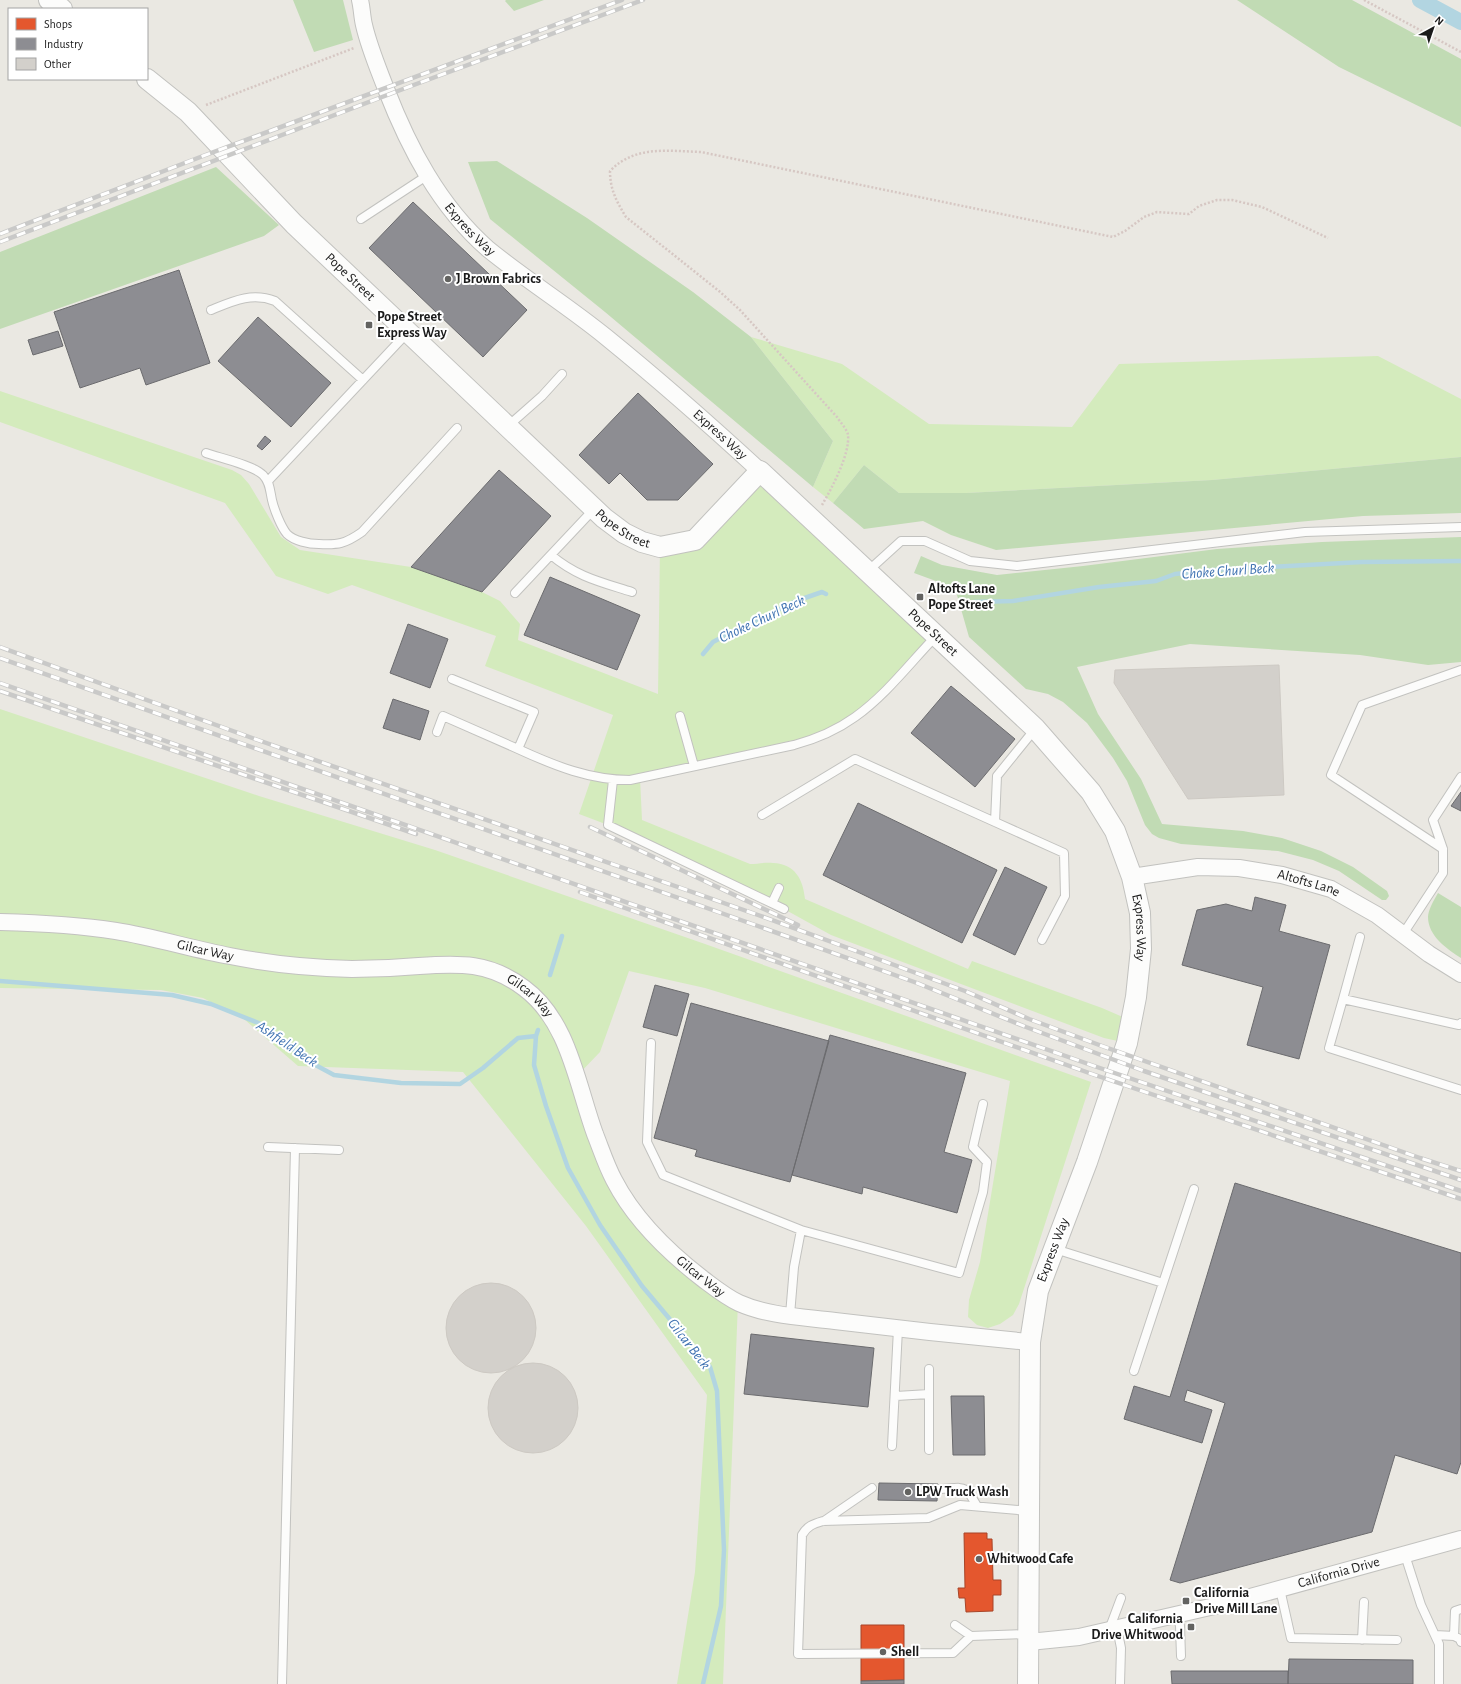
<svg xmlns="http://www.w3.org/2000/svg" width="1461" height="1684" viewBox="0 0 1461 1684" font-family="'Alegreya Sans',sans-serif">
<style>
.grass{fill:#d4ebbd}
.forest{fill:#c1dbb4}
.shops{fill:#e4572e;stroke:#a84528}
.industry{fill:#8d8d92;stroke:#6b6b6e}
.lines{fill:none;stroke-linecap:round;stroke-linejoin:round}
.stream{stroke:#b2d5e1;stroke-width:4.5}
.canal{stroke:#b2d5e1;stroke-width:16}
.building{fill:#d3d0cb;stroke:#cdc9c3}
.service-casing{stroke:#c2c2bf;stroke-width:10}
.minor-casing{stroke:#c2c2bf;stroke-width:18}
.tertiary-casing{stroke:#c2c2bf;stroke-width:22}
.path{stroke:#d6c7c3;stroke-width:2.5;stroke-dasharray:2 2;stroke-linecap:butt}
.service{stroke:#fcfcfb;stroke-width:8}
.minor{stroke:#fcfcfb;stroke-width:16}
.tertiary{stroke:#fcfcfb;stroke-width:20}
.rail-casing{stroke:#c9c9c8;stroke-width:4.5}
.rail{stroke:#fff;stroke-width:3;stroke-dasharray:9;stroke-linecap:butt}
.poi-dot{fill:#636361;stroke:#fff;stroke-width:1.5}
.labels{text-anchor:middle;dominant-baseline:central;stroke-width:4;stroke-linejoin:round;paint-order:stroke}
.street-label{font-size:14px;fill:#1b1b1b;stroke:#fff}
.poi-label{font-size:14px;font-weight:bold;fill:#1b1b1b;stroke:#fff;text-anchor:start}
.water-label{font-size:15px;font-style:italic;fill:#4073b2;stroke:#fff}
</style>
<rect width="100%" height="100%" fill="#eae8e2"/>
<!-- grass -->
<path class="grass" d="M751 337 842 364 929 424 1072 427 1119 364 1378 356 1461 399V457L1212 480 966 493H899L864 465 833 503 813 487 833 441Z
M0 391 232 470 241 475 249 484 281 537 300 550 411 567 482 592 500 601 520 624 518 640 658 694 660 547 695 540 760 471 936 636 876 700 816 738 640 778 642 820 750 864C758 864 766 862 773 863 795 864 803 879 805 899L968 969 972 961 1102 1008 1132 1021 1127 1043 1104 1038 831 935 784 909 608 825 579 814 613 715 485 666 496 636 352 585 328 594 276 576 225 503 0 422Z
M0 709 259 796 435 850 705 944 1091 1082 1019 1304 1013 1315 1000 1324 988 1328 977 1325 968 1317 969 1300 980 1262 1010 1081 705 988 629 971 600 1052 576 1077 628 1204 738 1302 723 1684H677L695 1572 707 1395 586 1226 463 1072 298 1066 244 1019 203 998 161 990 0 988Z"/>
<!-- forest -->
<path class="forest" d="M293 0H343L353 40 314 52Z
M506 0H544L514 11 505 1Z
M1237 0H1352L1461 59V127L1339 67Z
M497 161 587 218 693 292 751 337 833 441 813 487 605 312 490 219 468 162Z
M216 167 279 225 264 236 0 329V252Z
M1461 457V513L1363 516 996 550 951 535 923 521 864 529 833 503 864 465 899 493H966L1212 480Z
M1461 537V662L1428 665 1360 655 1190 644 1077 667 1098 714 1141 779 1162 824 1243 831 1282 838 1321 851 1353 867 1387 891 1389 896 1386 900H1382L1339 871 1313 860 1278 851 1181 844 1159 838 1152 834 1145 825 1127 781 1113 758 1087 723 1063 702 1048 694 1026 689 969 637 955 588 914 573 921 556 942 565 997 575 1083 566 1217 549 1322 542Z
M1438 893 1461 907V958C1447 949 1428 936 1428 917 1428 910 1434 900 1438 893Z"/>
<!-- shops -->
<path class="shops" d="M964 1533H987V1539H992L993 1580H1001V1595H993V1611L966 1612 965 1598H959L958 1588H965Z
M861 1625H904V1680L861 1681Z"/>
<!-- industry -->
<path class="industry" d="M413 202 527 310 483 357 369 248Z
M179 270 210 363 146 385 140 368 80 388 54 312Z
M258 317 331 383 291 427 218 361Z
M58 331 63 346 33 355 28 340Z
M638 393 713 464 678 500H647L620 473 609 484 579 455Z
M265 436 271 441 262 450 257 446Z
M499 470 551 516 482 592 411 567Z
M550 577 640 615 617 670 524 635Z
M408 624 448 639 430 688 390 673Z
M951 686 1015 739 975 787 911 733Z
M393 699 429 711 420 740 383 728Z
M1461 792V811L1451 806Z
M858 803 997 870 962 943 823 875Z
M1005 867 1047 887 1015 955 973 935Z
M1255 897 1286 905 1279 931 1330 945 1299 1059 1247 1045 1263 987 1182 965 1197 910 1226 904 1252 911Z
M655 985 689 994 677 1036 643 1027Z
M691 1003 829 1041 790 1182 695 1156 697 1150 654 1138Z
M830 1035 966 1073 944 1152 972 1160 957 1213 863 1187 862 1194 792 1175Z
M1235 1183 1461 1253V1462L1457 1474 1395 1455 1372 1532 1180 1583 1170 1580 1225 1403 1187 1390 1184 1401 1212 1410 1202 1443 1124 1419 1134 1386 1170 1397Z
M751 1334 874 1348 868 1407 744 1394Z
M951 1396H984L985 1455H953Z
M879 1483 938 1484 937 1501 878 1500Z
M1289 1659 1413 1660V1684H1288Z
M1171 1671H1288V1684H1172Z
M904 1680V1684H861V1681Z"/>
<g class="lines">
<!-- stream -->
<path class="stream" d="M974 602 1013 601 1099 587 1156 581 1175 574 1214 570 1362 562 1461 561
M703 654 713 642 734 631 796 601 822 592 826 594
M550 975 562 936
M0 981 172 995 211 1004 261 1024 308 1061 334 1075 401 1083 460 1084 483 1068 518 1038 536 1036
M538 1030 536 1036 534 1065 546 1106 568 1168 600 1225 642 1286 710 1367 717 1391 724 1550 721 1606 703 1684"/>
<!-- canal -->
<path class="canal" d="M1420 0 1461 22"/>
</g>
<!-- building -->
<path class="building" d="M1279 665 1284 795 1188 799 1114 683 1115 670Z
M446 1328a45 45 0 1 1 90 0a45 45 0 1 1-90 0Z
M488 1408a45 45 0 1 1 90 0a45 45 0 1 1-90 0Z"/>
<g class="lines">
<!-- service casing -->
<g class="service-casing">
<path id="service" d="M361 219 428 175
M211 310C233 301 252 292 275 301L363 380
M508 426 542 396 562 374
M206 453C220 458 253 465 263 475 270 482 270 491 272 500 274 509 281 527 287 534 294 541 309 544 319 544 338 545 345 544 362 532L457 428
M268 481 408 332
M551 555C577 577 601 582 632 592
M868 571 901 541H925L970 561 1017 566 1305 532 1461 527
M515 593 594 509
M452 679 534 712 518 749C555 766 590 780 630 780L794 745C816 739 837 730 855 717 886 695 910 663 936 636
M680 716 694 766
M1035 729 997 776 995 822 1064 853 1065 896 1042 940
M437 732 443 716 518 749
M613 780 608 825 784 909
M762 815 855 759 995 822
M1443 849 1331 775 1362 705 1461 670
M772 903 779 888
M1403 934 1443 873V849L1433 820 1461 777
M1343 999 1360 937
M1461 1023 1459 1025 1343 999 1329 1048 1461 1090
M651 1043 647 1142 663 1175 801 1230 794 1267 790 1315
M268 1147 339 1150
M801 1230 959 1273 983 1192 987 1162 973 1147 983 1104
M1055 1249 1163 1283
M1134 1371 1194 1189
M929 1394V1369
M896 1396 929 1394V1450
M892 1446 898 1329
M939 1489C965 1488 964 1483 977 1506
M824 1521 872 1488
M1405 1555 1421 1605 1439 1644V1684
M1280 1589 1291 1638 1397 1640
M1177 1614 1180 1626 1181 1656
M955 1625 971 1636 1028 1634
M1117 1628 1121 1648 1120 1684
M1109 1630 1121 1598
M1435 1635 1454 1636 1455 1611 1461 1609
M971 1636 953 1653 798 1654 802 1535C807 1526 813 1524 823 1521L928 1518 960 1505 1029 1511
M1454 1636 1460 1639 1461 1642
M1362 1640 1364 1602
M282 1684 295 1148"/>
</g>
<!-- minor casing -->
<g class="minor-casing">
<g id="minor">
<path id="s1" d="M360 0C362 8 362 17 364 25 369 47 378 68 386 89 409 148 439 206 488 249 526 280 568 306 606 337 659 380 710 425 760 471"/>
<path id="s2" d="M1132 877 1198 867 1239 868 1282 875 1331 889 1377 915 1429 954 1461 974"/>
<path id="s3" d="M0 922C39 923 78 925 116 931 154 937 192 949 230 956 270 964 311 968 352 969 374 969 397 968 419 966 459 963 490 962 524 988 569 1021 577 1085 595 1134 601 1149 606 1165 614 1180 634 1219 668 1252 703 1279 715 1288 726 1297 739 1303 768 1316 803 1317 835 1321 900 1329 965 1336 1030 1342"/>
<path id="s4" d="M1029 1642 1079 1637 1232 1602 1461 1539"/>
</g>
</g>
<!-- tertiary casing -->
<g class="tertiary-casing">
<g id="tertiary">
<path d="M49 0 62 9"/>
<path id="s5" d="M147 79 188 112 294 224 604 518 624 533 642 542 660 547 695 540 760 471 1035 728 1091 792 1115 831 1132 877 1140 913 1141 949 1136 997 1127 1043 1087 1162 1038 1291 1030 1342 1028 1684"/>
</g>
</g>
<!-- path -->
<path class="path" d="M1364 0 1461 52
M206 105 354 48
M822 505C832 488 850 454 848 435 847 429 840 422 837 417L740 310 719 291 626 217C617 202 610 190 610 171 635 145 668 151 701 152L1113 237 1125 231 1144 217 1157 212 1189 214 1199 206 1217 200H1232L1262 207 1328 238"/>
<!-- service -->
<use href="#service" class="service"/>
<!-- minor -->
<use href="#minor" class="minor"/>
<!-- tertiary -->
<use href="#tertiary" class="tertiary"/>
<!-- rail casing -->
<g class="rail-casing">
<path id="rail" d="M0 234 203 156 622 0
M0 242 411 86 643 0
M0 647 255 739 758 915 965 991 1029 1019 1102 1046 1420 1158 1461 1171
M0 658 755 925 917 983 1026 1027 1144 1071 1461 1180
M0 683 1094 1066 1461 1191
M0 691 416 834
M590 827 798 925
M580 892 1092 1074 1461 1199"/>
</g>
<!-- rail -->
<use href="#rail" class="rail"/>
</g>
<!-- markers -->
<g class="poi-dot">
<circle cx="448" cy="279" r="4"/>
<rect x="365" y="321" width="8" height="8" rx="2"/>
<rect x="916" y="593" width="8" height="8" rx="2"/>
<circle cx="908" cy="1492" r="4"/>
<circle cx="979" cy="1559" r="4"/>
<rect x="1182" y="1597" width="8" height="8" rx="2"/>
<rect x="1187" y="1623" width="8" height="8" rx="2"/>
<circle cx="883" cy="1652" r="4"/>
</g>
<g class="labels">
<!-- street labels -->
<g class="street-label">
<text stroke="none"><textPath href="#s1" startOffset="258">Express Way</textPath></text>
<text stroke="none"><textPath href="#s5" startOffset="284">Pope Street</textPath></text>
<text stroke="none"><textPath href="#s1" startOffset="582">Express Way</textPath></text>
<text stroke="none"><textPath href="#s5" startOffset="656">Pope Street</textPath></text>
<text stroke="none"><textPath href="#s5" startOffset="1065">Pope Street</textPath></text>
<text stroke="none"><textPath href="#s2" startOffset="179">Altofts Lane</textPath></text>
<text stroke="none"><textPath href="#s5" startOffset="1436">Express Way</textPath></text>
<text stroke="none"><textPath href="#s3" startOffset="208">Gilcar Way</textPath></text>
<text stroke="none"><textPath href="#s3" startOffset="543">Gilcar Way</textPath></text>
<text transform="translate(1053 1250) rotate(-69)">Express Way</text>
<text stroke="none"><textPath href="#s3" startOffset="879">Gilcar Way</textPath></text>
<text stroke="none"><textPath href="#s4" startOffset="318">California Drive</textPath></text>
</g>
<!-- poi labels -->
<g class="poi-label">
<text x="456" y="279">J Brown Fabrics</text>
<text x="377" y="317">Pope Street<tspan x="377" dy="16">Express Way</tspan></text>
<text x="928" y="589">Altofts Lane<tspan x="928" dy="16">Pope Street</tspan></text>
<text x="916" y="1492">LPW Truck Wash</text>
<text x="987" y="1559">Whitwood Cafe</text>
<text x="1194" y="1593">California<tspan x="1194" dy="16">Drive Mill Lane</tspan></text>
<text x="1183" y="1619" text-anchor="end">California<tspan x="1183" dy="16">Drive Whitwood</tspan></text>
<text x="891" y="1652">Shell</text>
</g>
<!-- water labels -->
<g class="water-label">
<text transform="translate(1228 571) rotate(-4)">Choke Churl Beck</text>
<text transform="translate(762 619) rotate(-25)">Choke Churl Beck</text>
<text transform="translate(287 1044) rotate(34)">Ashfield Beck</text>
<text transform="translate(689 1344) rotate(52)">Gilcar Beck</text>
</g>
</g>
<!-- legend -->
<rect x="8" y="8" width="140" height="72" fill="#ffffff" stroke="#a4a4a4"/>
<rect x="16" y="18" width="20" height="12" fill="#e4572e" stroke="#a4a4a4"/>
<text x="44" y="28" font-size="12" fill="#1b1b1b">Shops</text>
<rect x="16" y="38" width="20" height="12" fill="#8d8d92" stroke="#a4a4a4"/>
<text x="44" y="48" font-size="12" fill="#1b1b1b">Industry</text>
<rect x="16" y="58" width="20" height="12" fill="#d3d0cb" stroke="#a4a4a4"/>
<text x="44" y="68" font-size="12" fill="#1b1b1b">Other</text>
<!-- north arrow -->
<g transform="translate(1433 28) rotate(40)" stroke="#ffffff" stroke-width="3" paint-order="stroke">
<path d="M0-3L7 15L0 10L-7 15Z" fill="#1b1b1b"/>
<text y="-6" font-size="11" font-weight="bold" text-anchor="middle" fill="#1b1b1b">N</text>
</g>
</svg>
